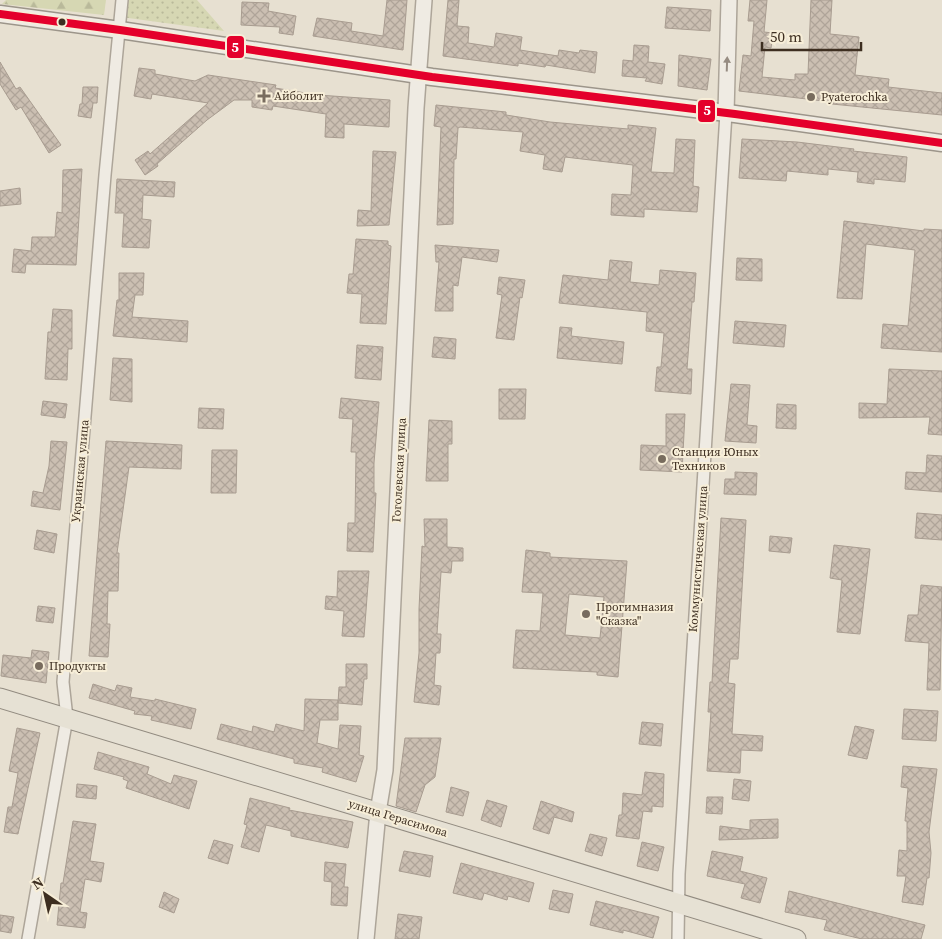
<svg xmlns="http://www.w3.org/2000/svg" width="942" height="939" viewBox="0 0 942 939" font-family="'Source Serif 4',serif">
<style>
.grass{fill:url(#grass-dots)}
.forest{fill:url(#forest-firs)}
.building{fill:url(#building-cross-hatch);stroke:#a89c90;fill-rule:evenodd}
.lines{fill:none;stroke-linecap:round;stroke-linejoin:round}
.minor-casing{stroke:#ada599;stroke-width:14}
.tertiary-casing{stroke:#ada599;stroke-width:18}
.secondary-casing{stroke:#9c958a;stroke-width:19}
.primary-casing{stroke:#928b80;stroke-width:21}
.minor{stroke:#efebe3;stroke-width:11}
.tertiary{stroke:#efebe3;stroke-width:15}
.secondary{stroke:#efebe3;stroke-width:16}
.primary{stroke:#e6e1d4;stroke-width:19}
.bus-1-casing{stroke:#f7eed8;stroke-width:11}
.bus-1{stroke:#e4002b;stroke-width:8}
.oneway{fill:#968c82}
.bus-dot{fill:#3d2e20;stroke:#f7eed8;stroke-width:2}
.poi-dot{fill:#786c5e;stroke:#f7eed8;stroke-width:2}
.labels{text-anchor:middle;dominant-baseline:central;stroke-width:4;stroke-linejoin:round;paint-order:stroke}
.poi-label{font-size:12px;fill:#3d2e20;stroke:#f7eed8;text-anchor:start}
.street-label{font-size:12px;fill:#3d2e20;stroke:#f7eed8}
.line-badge{stroke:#f7eed8;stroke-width:2}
.badge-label{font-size:14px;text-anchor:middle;font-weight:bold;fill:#fff}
</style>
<defs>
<pattern id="grass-dots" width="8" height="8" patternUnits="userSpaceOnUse" patternTransform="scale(1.25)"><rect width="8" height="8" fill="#d6d7b3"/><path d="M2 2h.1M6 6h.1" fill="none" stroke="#b9b99a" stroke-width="1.8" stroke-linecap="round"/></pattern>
<pattern id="forest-firs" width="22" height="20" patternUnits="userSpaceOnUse" patternTransform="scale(1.25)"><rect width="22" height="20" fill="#d6d7b3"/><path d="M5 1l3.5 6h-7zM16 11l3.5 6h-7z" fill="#b9b99a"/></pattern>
<pattern id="building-cross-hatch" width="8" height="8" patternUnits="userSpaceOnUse" patternTransform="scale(1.25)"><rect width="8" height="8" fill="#cbbfb2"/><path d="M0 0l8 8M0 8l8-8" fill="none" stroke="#afa499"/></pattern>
</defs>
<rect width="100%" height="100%" fill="#e7e0d1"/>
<!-- grass -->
<path class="grass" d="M122 0H197L224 31 121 17Z"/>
<!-- forest -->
<path class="forest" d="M6 0H106L104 15 2 4Z"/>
<!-- building -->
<path class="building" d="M387 0H407L403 50 313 36 317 18 352 23 351 31 383 36Z
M448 0H459L457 26 469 27 468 43 494 47 496 33 522 37 520 50 558 56 559 50 579 53 580 50 597 52 595 73 546 65 545 67 518 63V66L443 56Z
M750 0H767L764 32 773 33 771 48 765 47 762 77 795 80V74H808L811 0H832L830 34 859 37 855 75 889 79 888 87 942 93V115L832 104V102L739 91 743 55 751 56 754 21H748Z
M242 2 269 3 268 11 296 16 293 35 279 33 280 27 241 25Z
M667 7 711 10 710 31 665 28Z
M634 45 649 46 648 62 665 64 662 84 645 81 647 78 622 76 623 60 633 61Z
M679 55 711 59 707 90 678 86Z
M0 62 16 89 20 87 61 145 49 153 21 107 16 110 0 84Z
M139 68 155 70V74L195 81 208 75 276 85 275 88 318 95 390 100 389 127 344 124V138L325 137 326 114 273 106 272 110 252 107V100H234L207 120 157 164 158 166 145 175 135 160 148 151 150 154 208 103 152 94 151 99 134 96Z
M83 87H98L97 103H93L91 118 78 116 80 104H82Z
M436 105 506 112V115L550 122 628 129V125L656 128 651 172 674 173 676 139 695 140 693 186 699 187 697 212 644 209V217L611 215 612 194 631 195 633 165 565 157 562 172 543 169 545 155 520 151 523 132 460 127 458 128 456 159H454L453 224 437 225 441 127 434 126Z
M742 139 797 142 854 149 853 151 907 157 905 182 874 179V184L857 182 858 172 828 169V175L787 171 786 181 739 178Z
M373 151 396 152 389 225 357 226 358 210 371 211Z
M82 169 76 265 26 264 25 273 12 272 14 249 31 251 32 237H55L57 212 62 213 63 170Z
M117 179 175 182 174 197 143 195 142 219 151 220 149 248 122 247 124 213H115Z
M20 188 21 204 0 206V191Z
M844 221 924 231V229L942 230V352L881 348 883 324 908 326 915 250 866 244 862 299 837 298Z
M356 239 388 241V245L391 246 386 324 360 323 362 294 347 293 349 274H353Z
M435 245 499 250 497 262 462 257 458 286 453 285V311H435L439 262H436Z
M737 258 762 259V281L736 280Z
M610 260 632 262 630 282 659 285 660 270 696 273 694 302H692L687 369H692L691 394 655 391 657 367H661L664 333 646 331 647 312 559 303 563 275 608 280Z
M119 273H144L143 295H135L132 317 188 321 187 342 113 336 117 300H119Z
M499 277 525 280 522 298 520 297 514 340 496 338 502 295 497 294Z
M53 309 72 310V349H68L67 380 45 379 48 332H51Z
M735 321 786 325 784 347 733 343Z
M560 327 572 328 571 336 624 342 622 364 557 358Z
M434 337 456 339 455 359 432 357Z
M357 345 383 347 381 380 355 378Z
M113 358 132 359V402L110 400Z
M889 369 942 371V435L928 434 930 417 859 418V403L887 404Z
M731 384 750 385 747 425 757 426 756 443 725 441Z
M499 389H526L525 419H499Z
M341 398 379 402 374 463V493H376L373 552 347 551 348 523H355L356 452H351L353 419 339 418Z
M43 401 67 404 65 418 41 415Z
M777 404 796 405V429L776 428Z
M199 408 224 409 223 429 198 428Z
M666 414H685L682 472 640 470 641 445 666 446Z
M429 420 452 421V444H448V481H426Z
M51 441 67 442 60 510 31 506 33 491 43 493 49 466Z
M106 441 182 445 181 469 129 467 117 553H119L118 591H108L107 624H110L108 657 89 656Z
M212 450H237L236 493H211Z
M927 455 942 456V492L905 489 906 472 926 473Z
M735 472 757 473 756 495 724 494 725 479H735Z
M917 513 942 515V540L915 538Z
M721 518 746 520 738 659H730L728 683 735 684 732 734 763 736 762 751 741 750 740 773 707 771 711 712H708L710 682H712Z
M424 519H447V547L463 548V561H452L451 573 441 572 437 634H441L440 653H436L434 685 441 686 439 705 414 702 419 653V609L422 546 425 547Z
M37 530 57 534 54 553 34 549Z
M770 536 792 538 790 553 769 551Z
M834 545 870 549 860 634 837 632 842 580 830 578Z
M526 550 550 553V557L627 561 618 677 597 675V672L513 668 516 630 540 631 543 593 522 592ZM569 594 604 597 600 638 565 635Z
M338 571H369L364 637 342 636 344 611 325 609 326 596 337 597Z
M921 585 942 587 940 690H927L929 643 905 641 908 615H918Z
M38 606 55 608 53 623 36 621Z
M32 650 49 652 46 683 1 676 3 655 31 658Z
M346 664H367V679H364L362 705 338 703V720H320L317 743 338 749 340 725 361 726 359 755 364 756 356 782 322 772 323 768 294 763V759L217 739 221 724 252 732 253 726 274 732 276 724 304 731 305 699 338 700V703L339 687H346Z
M93 684 115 691 117 685 132 688 130 697 155 701V699L196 709 191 729 151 720 152 716 134 714 135 711 89 698Z
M904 709 938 711 936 741 902 739Z
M642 722 663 724 661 746 639 744Z
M855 726 874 730 867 759 848 755Z
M17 728 40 733 18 834 4 832 8 807H12L18 773 9 771Z
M405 738H441L435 777 425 785 416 812 396 806Z
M98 752 149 767 147 774 171 784 174 775 197 781 189 809 126 788 128 781 123 779 124 777 94 769Z
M903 766 937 769 929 832 931 853 929 878H927L923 905 902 902 906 876H897L899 850 907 851V821H905L908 788 901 787Z
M645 772 664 774 663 807 652 806V812L643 811 639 839 616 836 619 815H622L623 793 642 795Z
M734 779 751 781 749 801 732 799Z
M77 784 97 786 96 799 76 797Z
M451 787 469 792 463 816 446 812Z
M707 797H723L722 814 706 813Z
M250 798 290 808 289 810 353 822 348 848 291 836V831L266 825 259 852 241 847 247 825 244 824Z
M487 800 507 806 501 827 481 820Z
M541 801 574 812 572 822 554 817 549 834 533 829Z
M778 819V838L719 840 720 826 750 830V820Z
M73 821 96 824 90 861 104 863 101 882 85 879 80 912 87 913 85 928 57 925 61 883H63Z
M590 834 607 838 602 856 585 851Z
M214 840 233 845 228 864 208 858Z
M642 842 664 847 658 871 637 866Z
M404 851 433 856 430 877 399 871Z
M712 851 743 857 740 871 767 878 760 903 741 898 745 884 707 876Z
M325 862 346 864 344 887H348L347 906 331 905 332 882 324 881Z
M461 863 534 883 529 902 508 896 507 900 484 893 482 900 453 893Z
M553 890 573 894 569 913 549 909Z
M789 891 925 925 921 939H862L824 930 827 920 785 912Z
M164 892 179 899 174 913 159 907Z
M596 901 659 917 653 938 623 930V933L590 925Z
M398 914 422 917 419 939H395Z
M0 915 14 917 11 933 0 931Z"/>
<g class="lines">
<!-- minor casing -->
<g class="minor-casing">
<path id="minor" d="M28 939 67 718 63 682 105 175 122 0
M678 939 679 874 726 113"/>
</g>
<!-- tertiary casing -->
<g class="tertiary-casing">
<path id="tertiary" d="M726 113 729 0
M366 939 378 812 385 770 416 108 424 0"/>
</g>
<!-- secondary casing -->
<g class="secondary-casing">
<path id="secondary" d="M0 14 120 30 432 77 735 114 942 143"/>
</g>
<!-- primary casing -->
<g class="primary-casing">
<path id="primary" d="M0 698 796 939"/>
</g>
<!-- minor -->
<use href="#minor" class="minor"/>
<!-- tertiary -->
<use href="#tertiary" class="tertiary"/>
<!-- secondary -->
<use href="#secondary" class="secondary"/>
<!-- primary -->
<use href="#primary" class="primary"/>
<!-- bus-1 casing -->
<g class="bus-1-casing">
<path id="bus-1" d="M0 14 120 30 432 77 735 114 942 143"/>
</g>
<!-- bus-1 -->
<use href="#bus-1" class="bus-1"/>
</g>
<!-- one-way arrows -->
<defs><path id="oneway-solid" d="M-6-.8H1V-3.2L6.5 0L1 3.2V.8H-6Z" transform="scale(1.25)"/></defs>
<use class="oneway" href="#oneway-solid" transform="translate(727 64) rotate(-88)"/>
<!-- markers -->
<circle class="bus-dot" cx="62" cy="22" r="4.5"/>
<g class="poi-dot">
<path d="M261.5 88.5h5v5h5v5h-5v5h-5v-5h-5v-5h5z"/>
<circle cx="811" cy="97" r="5"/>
<circle cx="662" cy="459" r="5"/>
<circle cx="586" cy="614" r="5"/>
<circle cx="39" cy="666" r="5"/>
</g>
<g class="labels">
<!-- poi labels -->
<g class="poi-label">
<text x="274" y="96">Айболит</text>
<text x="821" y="97">Pyaterochka</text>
<text x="672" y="452">Станция Юных<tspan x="672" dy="14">Техников</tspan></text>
<text x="596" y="607">Прогимназия<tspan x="596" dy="14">"Сказка"</tspan></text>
<text x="49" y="666">Продукты</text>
</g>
<!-- street labels -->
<g class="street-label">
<text transform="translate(399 470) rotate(-87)">Гоголевская улица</text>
<text transform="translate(80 471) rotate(-85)">Украинская улица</text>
<text transform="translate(698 559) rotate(-86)">Коммунистическая улица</text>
<text transform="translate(398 818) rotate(17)">улица Герасимова</text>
</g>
</g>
<g class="line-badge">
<rect x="226" y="35" width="19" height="24" rx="5" fill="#e4002b"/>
<rect x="697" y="99" width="19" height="24" rx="5" fill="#e4002b"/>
</g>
<g class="badge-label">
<text x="235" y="52">5</text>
<text x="707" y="115">5</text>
</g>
<!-- north arrow -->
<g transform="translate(45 894) rotate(326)" stroke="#f7eed8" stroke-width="4" paint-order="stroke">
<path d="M0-4L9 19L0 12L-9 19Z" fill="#3d2e20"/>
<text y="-8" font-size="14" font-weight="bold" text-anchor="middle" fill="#3d2e20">N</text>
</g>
<!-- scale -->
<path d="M762 42v8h99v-8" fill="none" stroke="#3d2e20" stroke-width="2.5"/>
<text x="770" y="42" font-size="15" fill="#3d2e20" stroke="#f7eed8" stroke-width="4" paint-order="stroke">50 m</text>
</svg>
